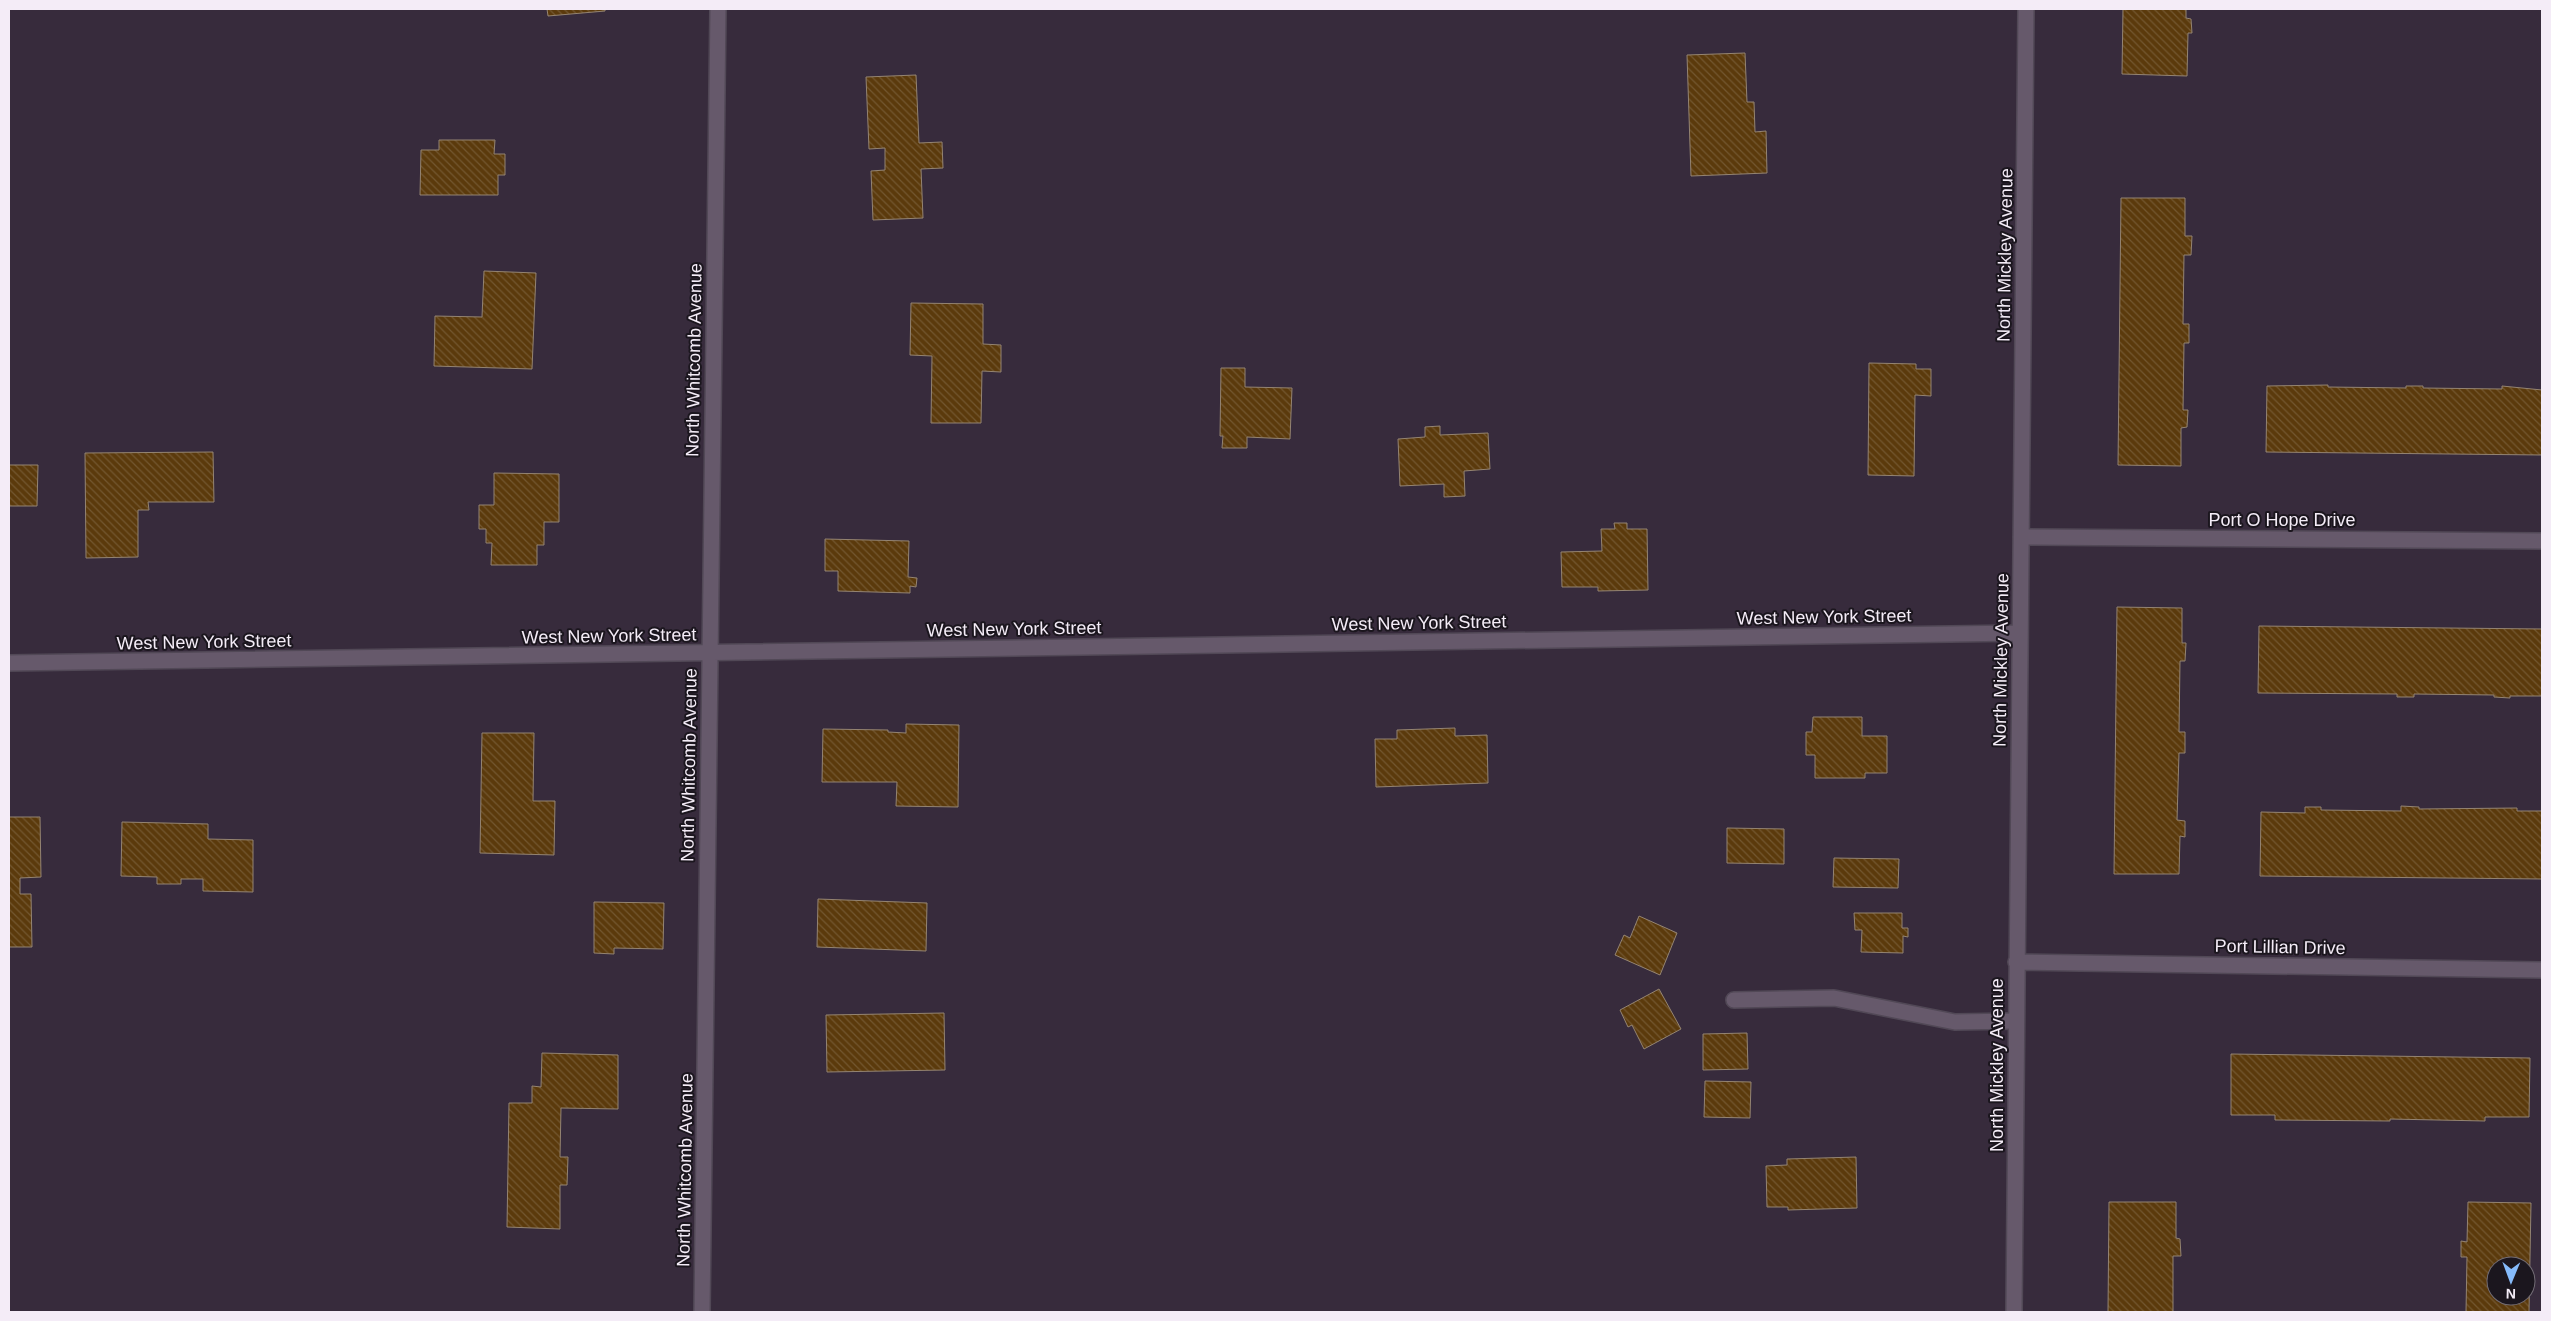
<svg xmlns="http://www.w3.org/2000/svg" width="2551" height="1321" viewBox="0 0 2551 1321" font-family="Helvetica,sans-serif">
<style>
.building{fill:url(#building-back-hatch);stroke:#948472;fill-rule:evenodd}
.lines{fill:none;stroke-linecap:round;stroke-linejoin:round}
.lane-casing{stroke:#514856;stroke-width:18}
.street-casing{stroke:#514856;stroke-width:18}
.lane{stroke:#66596b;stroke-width:15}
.street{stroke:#66596b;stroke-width:15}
.labels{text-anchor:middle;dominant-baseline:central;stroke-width:4;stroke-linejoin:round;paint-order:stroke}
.street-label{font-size:18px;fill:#f4ecf7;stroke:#1b161e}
</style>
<defs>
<pattern id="building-back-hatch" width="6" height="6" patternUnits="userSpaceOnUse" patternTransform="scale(1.25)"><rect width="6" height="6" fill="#5b3a0c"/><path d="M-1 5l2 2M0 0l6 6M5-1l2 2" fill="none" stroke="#735730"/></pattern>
</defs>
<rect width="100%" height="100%" fill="#372b3c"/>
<!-- building -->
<path class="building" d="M547 9H605V11L548 16Z
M2123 9H2186V18L2191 19 2192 33H2188L2187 76 2122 74Z
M1745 53 1747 102H1754L1755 132 1766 131 1767 173 1691 176 1687 55Z
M916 75 919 143 942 142 943 168 921 169 923 218 873 220 871 171 885 170V148L869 149 866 77Z
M439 140H495L494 154H505V175H498V195H420L421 150H439Z
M2121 198H2185V236H2192L2191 255H2184L2183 324H2189V343H2184L2183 410H2188L2187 427 2181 428V466L2118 465Z
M484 271 536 273 532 369 434 366 435 316 482 317Z
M911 303 983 304V344L1001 345V372L982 371 981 423H931L932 356 910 355Z
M1869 363 1916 364V369H1931V396L1915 395 1914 476 1868 475Z
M1221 368H1245V387L1292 388 1290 439 1247 437V448H1222L1223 436H1220Z
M2328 385V387L2406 388V386H2423V388L2502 389V386L2542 390V455L2266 452 2267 386Z
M1440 426V435L1488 433 1490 469 1464 471 1465 496 1444 497V484L1400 486 1398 439 1425 437V427Z
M213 452 214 502H148L149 510H138V557L86 558 85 453Z
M9 465H38L37 506H9Z
M494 473 559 474V522H544V545H537V565H491L492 543H486V529H479V505H494Z
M1614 523H1627V529H1647L1648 590 1598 591V587H1562L1561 552 1602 551 1601 529H1615Z
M825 539 909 541 908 577 917 578 916 587 910 586V593L838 591V571H825Z
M2117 607 2182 608V643H2186L2185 661H2180L2179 732H2185V753H2179L2177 820 2185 821V837L2180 836 2179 874H2114Z
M2259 626 2542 629V696H2510V698L2494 697V695L2414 694V697H2397V694L2258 693Z
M1813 717H1862V736H1887V773H1865V778H1815V755H1806V732H1812Z
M906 724 959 725 958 807 896 806 897 782H822L823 729 888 730V732L906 733Z
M1455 728V736L1487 735 1488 783 1376 787 1375 739H1397V730Z
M482 733H534L533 801H555L554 855 480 853Z
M2401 806 2419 807V809L2517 808V811H2542V879L2260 876 2261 812 2305 813V807H2321V810L2401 811Z
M9 817H40L41 877 20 878V894H31L32 947H9Z
M122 822 208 824V839L253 840V892L203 891V879H181V884H157V877L121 876Z
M1727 828 1784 829V864L1727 863Z
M1834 858 1899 859 1898 888 1833 887Z
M818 899 927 903 926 951 817 947Z
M594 902 664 903 663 949 614 948V954L594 953Z
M1854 913H1902V928H1908V937L1903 936V953L1861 952 1862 930H1855Z
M1639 916 1677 933 1660 975 1615 955 1624 935 1630 938Z
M1659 989 1681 1029 1644 1049 1632 1025 1628 1027 1620 1010Z
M944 1013 945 1070 827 1072 826 1015Z
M1747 1033 1748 1069 1703 1070V1034Z
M542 1053 618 1055V1109L561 1108 560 1157H568L567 1185H560V1229L507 1227 509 1103H532V1086L541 1087Z
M2231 1054 2530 1058 2529 1117H2485V1121L2390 1119V1121L2275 1120V1115H2231Z
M1705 1081 1751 1082 1750 1118 1704 1117Z
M1856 1157 1857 1208 1788 1210V1207H1767L1766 1166 1787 1165V1159Z
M2109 1202H2176V1238L2180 1239 2181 1256H2173V1312H2108Z
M2468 1202 2531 1203 2529 1312H2466L2467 1257H2461V1241L2467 1242ZM2496 1266H2526V1296H2496Z"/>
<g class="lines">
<!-- lane casing -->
<g class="lane-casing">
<path id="lane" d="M1734 1000 1834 998 1955 1022 2016 1021"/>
</g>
<!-- street casing -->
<g class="street-casing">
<path id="street" d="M2021 537 2542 541
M9 663 2019 633
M2016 962 2542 970
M702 1312 718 9
M2014 1312 2026 9"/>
</g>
<!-- lane -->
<use href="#lane" class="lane"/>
<!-- street -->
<use href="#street" class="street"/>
</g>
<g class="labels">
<!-- street labels -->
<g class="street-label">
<text transform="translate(2005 255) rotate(-89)">North Mickley Avenue</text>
<text transform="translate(694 360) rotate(-89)">North Whitcomb Avenue</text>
<text x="2282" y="520">Port O Hope Drive</text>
<text transform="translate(1824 617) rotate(-1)">West New York Street</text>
<text transform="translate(1419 623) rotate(-1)">West New York Street</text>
<text transform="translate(1014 629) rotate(-1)">West New York Street</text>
<text transform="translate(609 636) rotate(-1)">West New York Street</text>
<text transform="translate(204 642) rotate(-1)">West New York Street</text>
<text transform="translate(2001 660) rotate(-89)">North Mickley Avenue</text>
<text transform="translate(689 765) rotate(-89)">North Whitcomb Avenue</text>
<text transform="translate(2280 947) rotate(1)">Port Lillian Drive</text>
<text transform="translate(1997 1065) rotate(-90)">North Mickley Avenue</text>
<text transform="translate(685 1170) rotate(-89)">North Whitcomb Avenue</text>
</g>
</g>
<!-- border -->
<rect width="2551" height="1321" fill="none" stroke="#f4ecf7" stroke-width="20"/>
<!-- north arrow -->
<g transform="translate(2511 1281) rotate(181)"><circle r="24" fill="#1b161e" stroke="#726c75"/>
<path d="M0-4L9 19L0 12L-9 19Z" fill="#86bbfb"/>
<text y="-8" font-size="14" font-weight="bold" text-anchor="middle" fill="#f4ecf7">N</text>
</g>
</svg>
